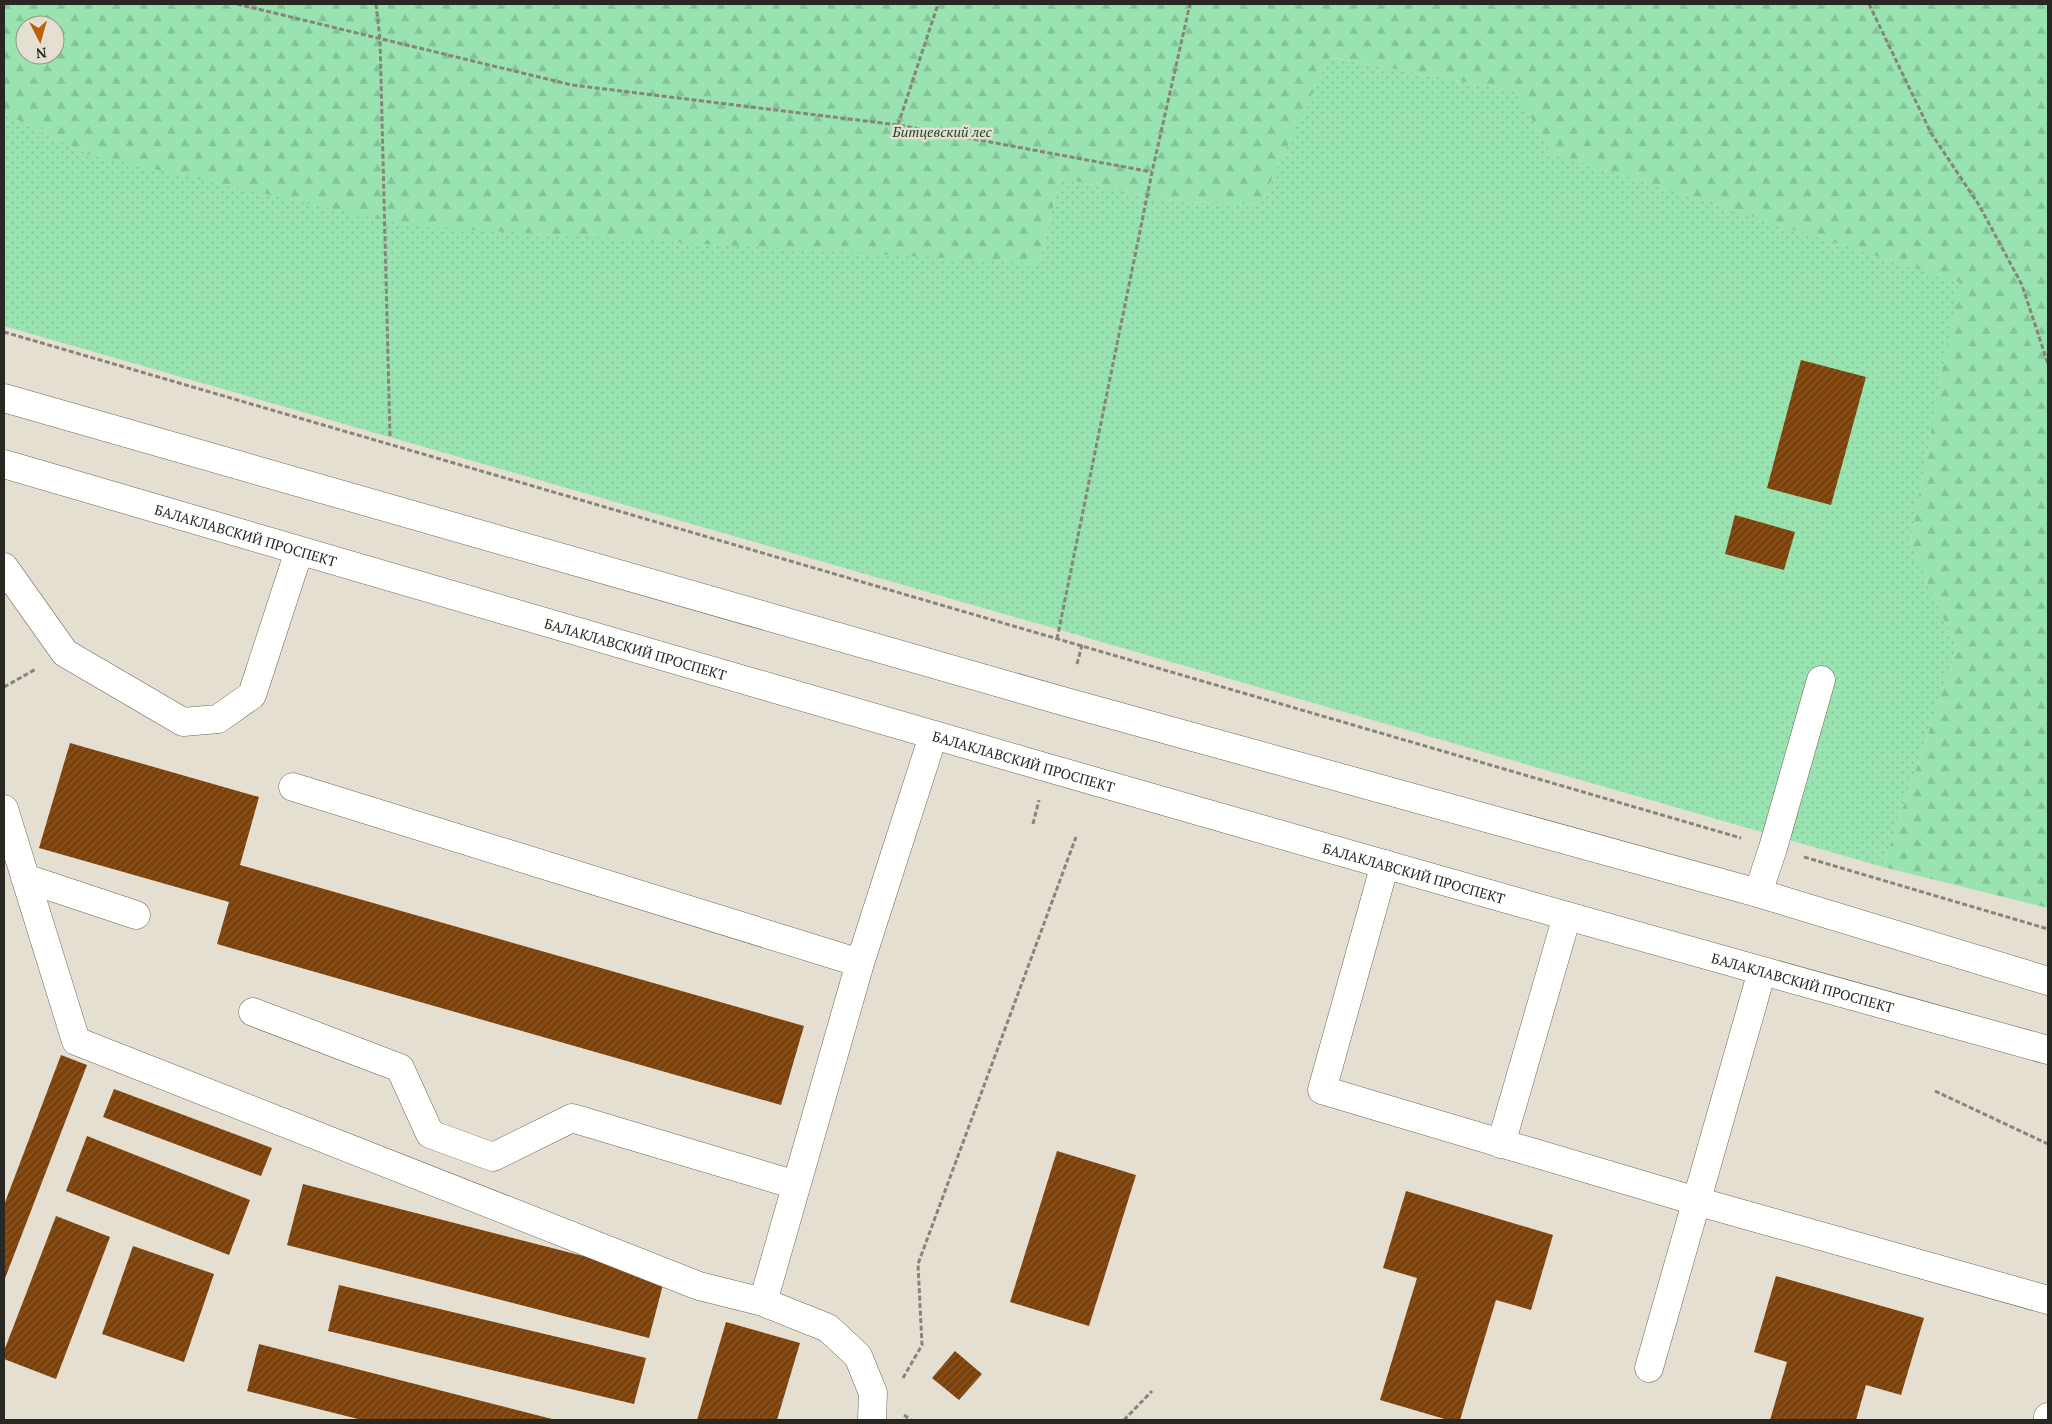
<svg xmlns="http://www.w3.org/2000/svg" width="2052" height="1424" viewBox="0 0 2052 1424" font-family="'PT Serif',serif">
<style>
.grass{fill:url(#grass-dots)}
.forest{fill:url(#forest-firs);fill-rule:evenodd}
.building{fill:url(#building-hatch)}
.lines{fill:none;stroke-linecap:round;stroke-linejoin:round}
.minor-casing{stroke:#6b6759;stroke-width:29}
.major-casing{stroke:#6b6759;stroke-width:29}
.path{stroke:#878479;stroke-width:3;stroke-dasharray:5 2.5;stroke-linecap:butt}
.minor{stroke:#fff;stroke-width:28}
.major{stroke:#fff;stroke-width:28}
.labels{text-anchor:middle;dominant-baseline:central;stroke-width:5;stroke-linejoin:round;paint-order:stroke}
.park-label{font-size:14px;font-style:italic;fill:#1e452c;stroke:#e4dfd0}
.street-label{font-size:14px;fill:#282721;stroke:#e4dfd0}
</style>
<defs>
<pattern id="grass-dots" width="8" height="8" patternUnits="userSpaceOnUse" patternTransform="scale(1.25)"><rect width="8" height="8" fill="#98e3af"/><path d="M2 2h.1M6 6h.1" fill="none" stroke="#83c396" stroke-width="1.8" stroke-linecap="round"/></pattern>
<pattern id="forest-firs" width="22" height="20" patternUnits="userSpaceOnUse" patternTransform="scale(1.25)"><rect width="22" height="20" fill="#98e3af"/><path d="M5 1l3.5 6h-7zM16 11l3.5 6h-7z" fill="#83c396"/></pattern>
<pattern id="building-hatch" width="6" height="6" patternUnits="userSpaceOnUse" patternTransform="scale(1.25)"><rect width="6" height="6" fill="#7c4009"/><path d="M-1 1l2-2M0 6l6-6M5 7l2-2" fill="none" stroke="#89592d"/></pattern>
</defs>
<rect width="100%" height="100%" fill="#e4dfd0"/>
<!-- grass -->
<path class="grass" d="M1328 57 1515 91 1552 153 1960 282 1910 543 1957 648 1883 867 4 326V113L87 154 1039 264 1060 178 1177 202 1260 204Z"/>
<!-- forest -->
<path class="forest" d="M4 4H2048V908L1883 867 1957 648 1910 544 1959 282 1552 153 1515 91 1329 57 1260 204 1177 202 1060 178 1039 264 410 226 87 154 4 113ZM25 25H55V55H25Z"/>
<!-- building -->
<path class="building" d="M1801 360 1866 377 1831 505 1767 488Z
M1735 515 1795 532 1784 570 1725 554Z
M70 743 259 797 240 865 804 1026 781 1105 217 944 229 902 39 848Z
M61 1055 87 1065 4 1281V1205Z
M114 1089 272 1148 261 1176 103 1117Z
M87 1136 250 1200 229 1255 66 1191Z
M1057 1151 1136 1175 1089 1326 1010 1302Z
M303 1184 665 1277 649 1338 287 1245Z
M1406 1191 1553 1235 1531 1310 1496 1300 1460 1420H1448L1380 1400 1417 1278 1383 1268Z
M56 1216 110 1237 56 1379 4 1359V1351Z
M133 1246 214 1274 184 1362 102 1334Z
M1776 1276 1924 1318 1901 1395 1866 1385 1856 1420H1770L1787 1362 1754 1352Z
M339 1285 646 1358 634 1404 328 1331Z
M726 1322 800 1343 777 1420H697Z
M259 1344 556 1420H362L247 1391Z
M955 1351 982 1374 959 1400 932 1378Z"/>
<g class="lines">
<!-- minor casing -->
<g class="minor-casing">
<path id="minor" d="M4 567 65 653 183 722 218 719 252 695 299 551
M293 787 860 963
M4 809 76 1041 699 1286 763 1302 828 1328 858 1356 873 1393 872 1420
M1385 864 1322 1090 1696 1201 2048 1300
M25 878 136 915
M1758 893 1773 848 1821 680
M253 1012 400 1068 430 1134 493 1157 572 1118 796 1185
M1501 1144 1567 916
M763 1302 860 963 933 736
M1649 1368 1762 971
M2048 1420V1417"/>
</g>
<!-- major casing -->
<g class="major-casing">
<g id="major">
<path d="M4 398 1066 702 1758 893 2048 981"/>
<path id="s1" d="M4 464C684 663 1364 862 2048 1050"/>
</g>
</g>
<!-- path -->
<path class="path" d="M237 4 572 85 898 125 1152 172
M376 4 380 39 390 437
M1869 4 1931 133 1979 205 2022 285 2048 364
M898 125 938 4
M4 332 1741 838
M1057 639 1152 172 1190 4
M1077 664 1082 645
M4 687 36 669
M1033 824 1039 800
M1804 857 2048 929
M1935 1091 2048 1144
M903 1378 922 1345 918 1264 1076 837
M904 1415 911 1420
M1124 1420 1152 1391"/>
<!-- minor -->
<use href="#minor" class="minor"/>
<!-- major -->
<use href="#major" class="major"/>
</g>
<g class="labels">
<!-- park labels -->
<g class="park-label">
<text x="942" y="131">Битцевский лес</text>
</g>
<!-- street labels -->
<g class="street-label">
<text stroke="none"><textPath href="#s1" startOffset="252">БАЛАКЛАВСКИЙ ПРОСПЕКТ</textPath></text>
<text stroke="none"><textPath href="#s1" startOffset="658">БАЛАКЛАВСКИЙ ПРОСПЕКТ</textPath></text>
<text stroke="none"><textPath href="#s1" startOffset="1062">БАЛАКЛАВСКИЙ ПРОСПЕКТ</textPath></text>
<text stroke="none"><textPath href="#s1" startOffset="1468">БАЛАКЛАВСКИЙ ПРОСПЕКТ</textPath></text>
<text stroke="none"><textPath href="#s1" startOffset="1872">БАЛАКЛАВСКИЙ ПРОСПЕКТ</textPath></text>
</g>
</g>
<!-- border -->
<rect width="2052" height="1424" fill="none" stroke="#282721" stroke-width="10"/>
<!-- north arrow -->
<g transform="translate(40 40) rotate(174)"><circle r="24" fill="#e4dfd0" stroke="#99958a"/>
<path d="M0-4L9 19L0 12L-9 19Z" fill="#bb6007"/>
<text y="-8" font-size="14" font-weight="bold" text-anchor="middle" fill="#282721">N</text>
</g>
</svg>
